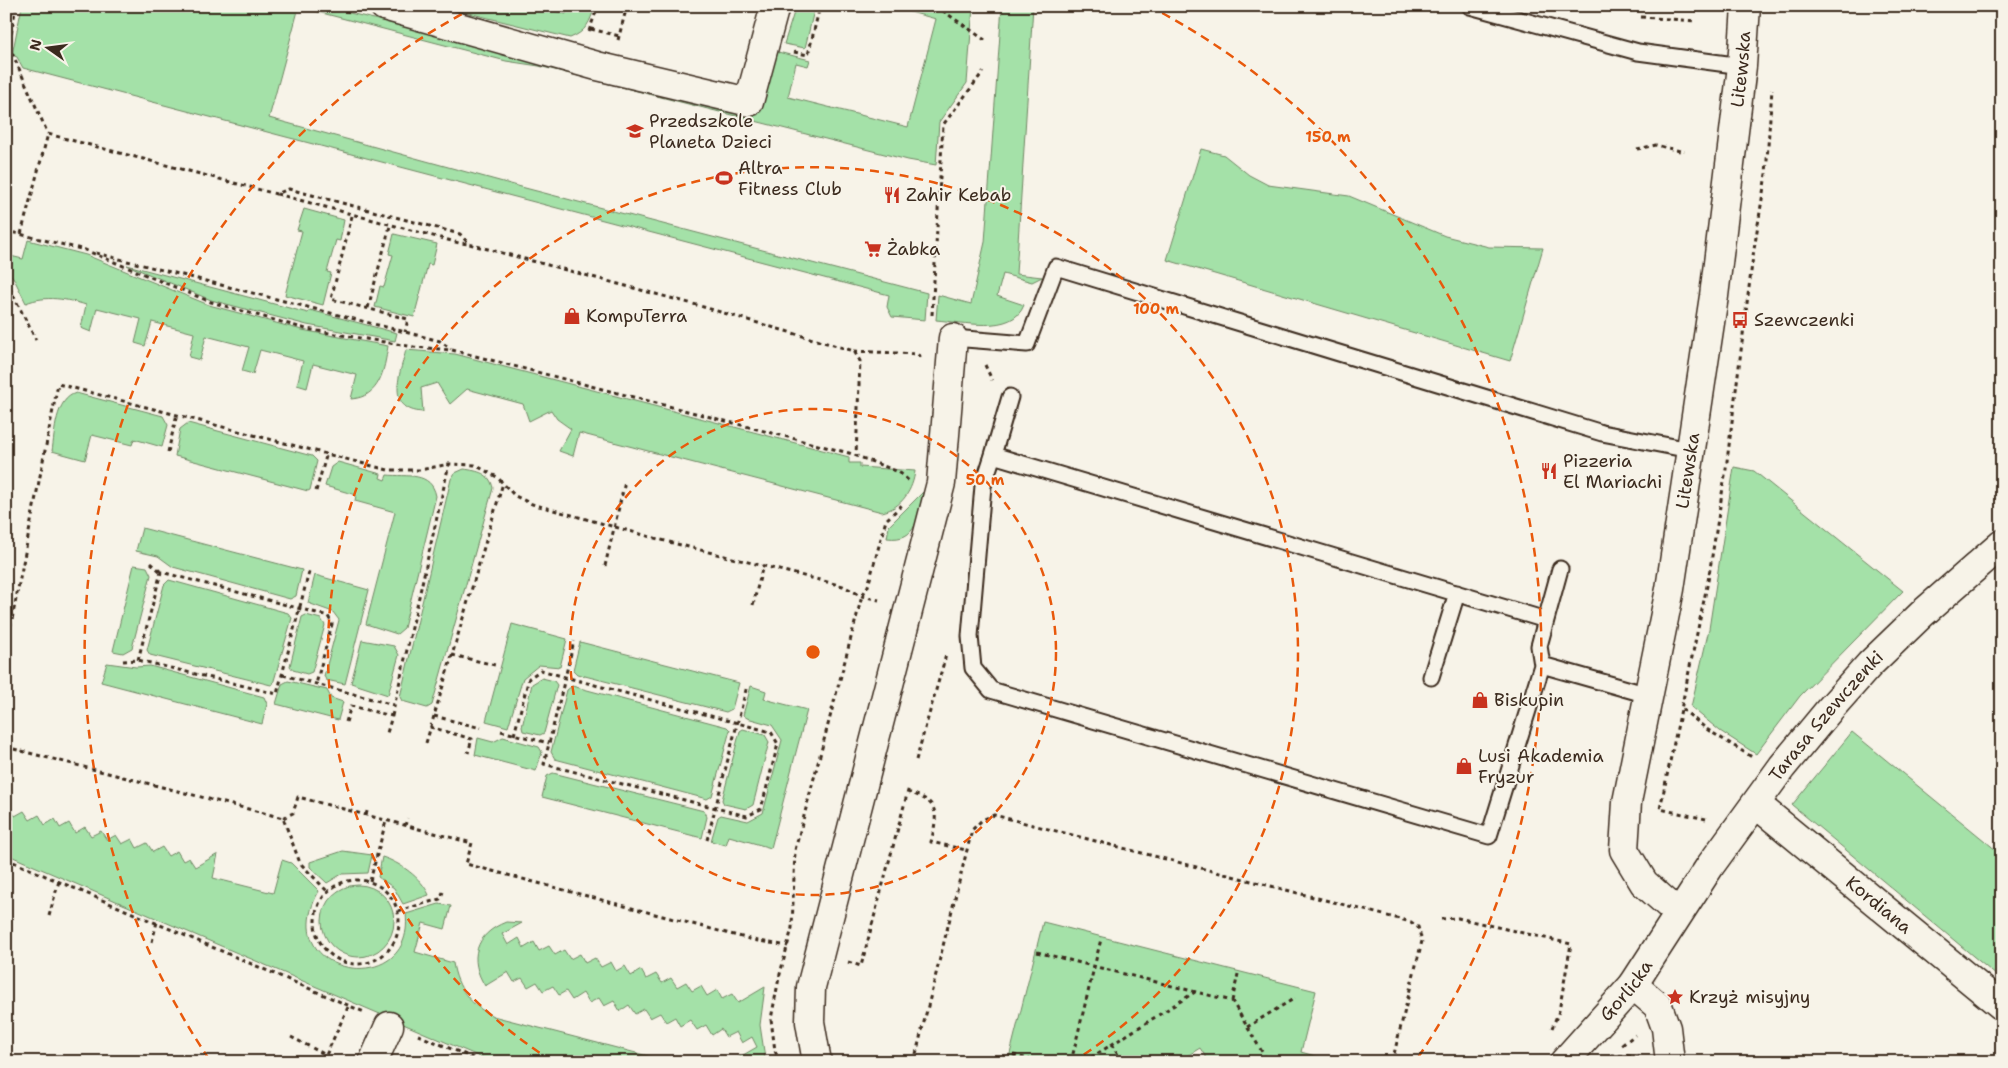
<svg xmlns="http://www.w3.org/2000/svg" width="2008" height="1068" viewBox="0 0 2008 1068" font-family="'Shantell Sans',sans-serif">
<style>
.green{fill:#a4e1a8;stroke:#708663}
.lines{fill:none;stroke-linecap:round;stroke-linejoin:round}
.service-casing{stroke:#3b2a1e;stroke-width:19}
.minor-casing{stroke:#3b2a1e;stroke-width:31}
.tertiary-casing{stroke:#3b2a1e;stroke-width:31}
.path{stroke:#3b2a1e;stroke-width:3;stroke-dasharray:4 4;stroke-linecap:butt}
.service{stroke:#f7f3e8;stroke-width:15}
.minor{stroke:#f7f3e8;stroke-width:28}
.tertiary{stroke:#f7f3e8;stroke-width:28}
.ring{fill:none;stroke:#e8590c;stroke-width:2.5;stroke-dasharray:9 6}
.labels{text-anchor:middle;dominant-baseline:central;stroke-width:4;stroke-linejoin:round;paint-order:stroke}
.street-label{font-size:18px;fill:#3b2a1e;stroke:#f7f3e8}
.poi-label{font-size:18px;fill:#3b2a1e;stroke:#f7f3e8;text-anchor:start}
.centre{fill:#e8590c;stroke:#f7f3e8;stroke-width:2.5}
.ring-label{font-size:15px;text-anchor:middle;font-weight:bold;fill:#e8590c;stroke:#f7f3e8;stroke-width:4;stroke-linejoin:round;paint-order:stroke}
</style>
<rect width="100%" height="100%" fill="#f7f3e8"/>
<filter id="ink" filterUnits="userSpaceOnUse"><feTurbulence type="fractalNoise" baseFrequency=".02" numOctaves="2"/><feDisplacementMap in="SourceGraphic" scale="10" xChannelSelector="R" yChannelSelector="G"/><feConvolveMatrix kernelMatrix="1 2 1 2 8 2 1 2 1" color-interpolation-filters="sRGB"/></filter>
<g filter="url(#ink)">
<!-- green -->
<path class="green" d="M22 6H322L758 115 774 51 810 60 808 66 796 63 788 97 908 127 936 19 888 6H973L967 83 939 122 936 165 908 160 539 66 506 61 299 7 269 118 525 188 927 293 925 320 892 317 887 307 889 295 23 68 17 57 12 55Z
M440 6H533L566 14 568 6H595C590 22 586 32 570 38Z
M796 6H815L805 48 784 44Z
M1002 6H1033L1016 274 1042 277 1032 282 1003 274 997 296 1024 305C1013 335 962 322 936 320L938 295 971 304 985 242Z
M1201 149 1224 155 1249 175 1268 185 1349 196 1445 236 1489 247 1543 248 1510 361 1167 260Z
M304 209 344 220 340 241 336 240 327 272 331 273 323 305 285 295 302 231 297 230Z
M394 234 437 244 432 265 428 264 414 317 375 307 380 286 384 287 393 255 389 254Z
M28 240 86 255 209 305 302 330 388 346C384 371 380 397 351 399L357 375 313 364 307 388 297 385 303 361 260 350 253 374 242 371 249 347 206 336 200 360 189 357 194 333 152 322 145 346 135 343 141 319 97 308 91 332 81 328 86 305C67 299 46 295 26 303L13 277 6 271V255L23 259Z
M127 265 308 313 310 310 397 333 395 341 307 325 211 300Z
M406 350 455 354 849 457V463H860V467L915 471C913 489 902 508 882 512L579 433 573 456 559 451 571 429 557 419 551 410 529 421 523 404 467 389 450 404 437 383 421 388 423 412C385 410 400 373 406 350Z
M76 393 163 416 168 425 162 447 134 439 132 445 92 435 85 460 52 451C55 433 55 399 76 393Z
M188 423 312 456 317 461 310 490 308 491 175 456 180 429Z
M338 462 381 474 380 478 385 480 387 475C407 477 431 471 436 496L404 628 397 634 366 624 395 512 355 501 356 495 325 486 331 467Z
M1734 467 1754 471 1903 591 1800 696 1756 754 1720 731 1691 707 1709 629Z
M464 469C478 471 490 473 493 488L432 705 427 708 402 701 400 697 451 479 455 473Z
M923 492C918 516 918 542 887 538L889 526Z
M142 528 302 570 296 596 290 599 173 567 158 556 136 551Z
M134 565 147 567 151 575 132 648 123 653 113 651Z
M315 575 369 590 345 684 326 680 324 676 339 620 333 612 308 603Z
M169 580 288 613 292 618 273 684 271 685 150 655 147 650 164 585Z
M306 615 321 619 325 625 312 672 307 674 293 670 290 666 302 617Z
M512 624 567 639 560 667 539 665 523 678 508 727 486 721Z
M362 640 394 646 399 655 388 695 351 683Z
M580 642 739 683 732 709 726 712 577 674 573 670Z
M107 663 136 667 150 666 264 697 267 704 262 724 101 682Z
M542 678 554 681 557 685 544 733 540 735 523 731 522 727 532 684Z
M288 681 327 690 331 698 343 702 338 720 276 704 282 684Z
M572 686 727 727 730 730 712 796 707 799 555 759 551 752 567 690Z
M751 686 766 691 764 699 807 710 771 848 729 836 726 845 711 841 718 817 721 815 748 821 763 813 782 740 772 725 747 718 743 715Z
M743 729 765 735 769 742 753 805 746 809 724 804 722 800 740 731Z
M1852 732 2002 855V970L1997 976 1792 805Z
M503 737 539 747 542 752 536 771 475 755 478 738 493 742Z
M553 773 704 811 707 817 702 838 542 797 547 776Z
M9 807 15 816 24 811 30 820 39 815 45 825 55 819 60 828 69 823 75 833 85 827 91 836 101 831 107 840 116 835 122 844 132 839 137 848 147 843 153 852 162 847 168 856 177 851 183 861 189 858 195 867 218 854 213 878 273 893 282 860 291 863 319 891C270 978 416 1000 406 914L439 904 451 906 445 929 423 923 415 952 453 963C457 988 470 1005 493 1016L671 1062H492L6 854V808Z
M343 851 372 855 368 873 342 874 327 883 310 867V862Z
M382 857C399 862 422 878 429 895L403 904 394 888 378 877Z
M322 921a36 36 0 1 1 72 0a36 36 0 1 1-72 0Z
M506 922 522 923 502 934 508 945 519 938 524 948 534 942 539 951 549 946 555 955 564 950 570 959 580 954 585 963 595 958 601 967 611 962 616 971 625 966 631 976 641 970 646 979 656 974 662 983 671 978 677 987 686 982 692 991 701 986 707 996 717 990 722 999 732 994 738 1003 765 987 760 1025 765 1058 751 1060 738 1058 757 1047 752 1037 742 1043 736 1032 726 1037 721 1029 712 1035 706 1025 697 1030 690 1020 680 1026 675 1017 666 1022 660 1013 650 1018 644 1009 635 1014 629 1005 620 1011 614 1001 604 1006 599 998 589 1003 583 993 572 1000 566 991 559 995 553 986 543 991 537 982 528 987 522 978 514 982 508 972 485 986C468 959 475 934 506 922Z
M1043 922 1316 991 1301 1052 1332 1061 1209 1062 1200 1048 1177 1062H1008Z"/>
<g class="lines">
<!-- service casing -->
<g class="service-casing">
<path id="service" d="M1470 6 1638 52 1742 66
M953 338 1027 344 1056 267 1602 433 1690 450
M993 455 1010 397
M1546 620 1560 569
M1542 665 1539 646 1546 620 993 455 983 486 970 636 973 668 991 690 1489 836 1542 665 1648 695
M1431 677 1457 593"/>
</g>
<!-- minor casing -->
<g class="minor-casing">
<g id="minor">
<path d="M384 6 597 66 749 102 775 6"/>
<path id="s1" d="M1756 804 2002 1006"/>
<path d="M1633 985 1658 1006 1666 1028 1670 1062"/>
<path d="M373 1062 389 1026"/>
<path d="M817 1062 810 1022 811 987 941 483 953 338"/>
</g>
</g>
<!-- tertiary casing -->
<g class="tertiary-casing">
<g id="tertiary">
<path id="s2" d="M1678 913 1644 883 1624 850 1627 802 1670 589 1714 296 1742 66 1746 6"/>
<path id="s3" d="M1564 1062 1633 985 1710 866 1782 767 1830 709 1870 664 1923 613 2002 544"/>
</g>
</g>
<!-- path -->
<path class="path" d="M16 6 9 46 48 134
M936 6 985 40
M1641 17 1696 21
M591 29 619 36
M589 31 598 6
M618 40 627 6
M794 52 808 55 820 6
M6 58 9 46
M1637 149 1656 145 1684 152
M277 194 459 243 469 244
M352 216 331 299 408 319 405 332
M6 233 11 232 85 250 211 302 306 329 414 347 452 350 849 453 899 472 909 481
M21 234 48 134 276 194 289 189 460 234 469 244 693 304 854 351 860 361 856 455
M96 253 405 332 440 341 451 349
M6 281 36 340
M368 308 390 226
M932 315 943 125 983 72
M854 351 917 354 922 358
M985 365 992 380
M168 452 177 414
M316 491 327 453
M151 563 161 572
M605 566 625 482
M753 605 763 565
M6 650 58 384 388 470H420L449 464 475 465 497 477 515 496 532 504 669 542 843 586 862 596 879 600
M452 655 495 665
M138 660 161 572 328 616 332 624 316 684
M123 661 138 660 277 694 309 572
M283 675 394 705
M1682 709 1708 730 1752 757
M392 716 449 464
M434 716 481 728
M346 722 351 706 392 716 387 733
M430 727 472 739 468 753
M501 731 549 743
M514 735 529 678 541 670 565 677 771 732 778 744 761 809 747 816 544 764C554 723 564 682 574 641
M426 743 503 483
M6 747 283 818 300 863 327 891
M916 760 946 655
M907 792C940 801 938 813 931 842L966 850
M366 815 368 808
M283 818 293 813 298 797 472 843 466 864 753 940 788 946
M1706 819 1660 809 1708 581 1726 469 1753 256 1766 174 1772 89
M405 826 407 818
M707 840 747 686
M6 859 364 1012
M315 922a42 42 0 1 1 84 0a42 42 0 1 1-84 0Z
M370 881 386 821
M398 911 440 899 443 892
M49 916 59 881
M1441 919 1458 918 1571 944 1559 1011 1552 1028
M152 942 157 922
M1037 952 1232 1001 1268 1062
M848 962 861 966 909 787
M1232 1001 1238 974
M1247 1027 1295 998
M418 1035 483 1062
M291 1037 326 1055 349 1005
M1111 1044 1123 1062
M1622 1045 1635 1035
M1013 1055 1041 1062
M1611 1055 1640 1057
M780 1062 775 1051 771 1019 779 978 792 928 795 850 862 596 868 586 886 520 903 504
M914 1062 972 830 982 820 994 815 1411 922 1418 927 1422 941 1392 1062
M1071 1062 1101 939
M1084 1062 1195 992
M1529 1062 1534 1056"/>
<!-- service -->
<use href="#service" class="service"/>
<!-- minor -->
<use href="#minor" class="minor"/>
<!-- tertiary -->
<use href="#tertiary" class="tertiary"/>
</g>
</g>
<!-- distance rings -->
<g class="ring">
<circle cx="813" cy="652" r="243"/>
<path d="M552 1061A485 485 0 1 1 1074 1061"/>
<path d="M209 1059A728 728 0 0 1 477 6M1149 6A728 728 0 0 1 1417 1059"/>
</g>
<!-- icons -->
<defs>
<g id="school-bare" transform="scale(1.35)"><path d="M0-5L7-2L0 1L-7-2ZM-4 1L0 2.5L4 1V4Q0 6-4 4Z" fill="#c8321e" stroke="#f7f3e8" stroke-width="2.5" paint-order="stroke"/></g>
<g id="stadium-bare" transform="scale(1.35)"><path d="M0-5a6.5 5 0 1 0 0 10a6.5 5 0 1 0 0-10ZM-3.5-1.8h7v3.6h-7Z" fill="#c8321e" stroke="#f7f3e8" stroke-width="2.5" paint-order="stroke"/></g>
<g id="restaurant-bare" transform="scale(1.35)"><path d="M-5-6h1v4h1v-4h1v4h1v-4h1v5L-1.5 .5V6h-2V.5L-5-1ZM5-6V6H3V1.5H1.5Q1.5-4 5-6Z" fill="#c8321e" stroke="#f7f3e8" stroke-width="2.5" paint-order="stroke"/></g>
<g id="supermarket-bare" transform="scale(1.35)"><path d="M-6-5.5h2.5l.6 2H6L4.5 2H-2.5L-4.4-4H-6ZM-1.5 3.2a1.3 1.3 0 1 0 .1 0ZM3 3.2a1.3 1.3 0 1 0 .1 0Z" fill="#c8321e" stroke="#f7f3e8" stroke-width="2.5" paint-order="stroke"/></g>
<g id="shop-bare" transform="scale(1.35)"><path d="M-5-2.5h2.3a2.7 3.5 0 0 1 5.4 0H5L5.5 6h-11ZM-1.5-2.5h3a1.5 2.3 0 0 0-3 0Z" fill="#c8321e" stroke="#f7f3e8" stroke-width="2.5" paint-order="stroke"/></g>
<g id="bus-bare" transform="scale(1.35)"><path d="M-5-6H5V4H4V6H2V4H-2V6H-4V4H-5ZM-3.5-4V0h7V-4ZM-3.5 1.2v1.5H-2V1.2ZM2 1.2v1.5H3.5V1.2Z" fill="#c8321e" stroke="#f7f3e8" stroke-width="2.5" paint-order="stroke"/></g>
<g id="sight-bare" transform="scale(1.35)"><path d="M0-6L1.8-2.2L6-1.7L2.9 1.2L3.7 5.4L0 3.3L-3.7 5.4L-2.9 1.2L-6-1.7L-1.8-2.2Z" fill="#c8321e" stroke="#f7f3e8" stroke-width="2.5" paint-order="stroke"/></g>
</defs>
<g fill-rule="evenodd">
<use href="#school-bare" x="635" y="131"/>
<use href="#stadium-bare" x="724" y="178"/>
<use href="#restaurant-bare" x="892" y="195"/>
<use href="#supermarket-bare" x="873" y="249"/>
<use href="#shop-bare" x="572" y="316"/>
<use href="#bus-bare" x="1740" y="320"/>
<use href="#restaurant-bare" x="1549" y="471"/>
<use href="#shop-bare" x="1480" y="700"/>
<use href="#shop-bare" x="1464" y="766"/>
<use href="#sight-bare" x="1675" y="997"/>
</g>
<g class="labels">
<!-- street labels -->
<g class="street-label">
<text stroke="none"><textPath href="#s2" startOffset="874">Litewska</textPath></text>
<text stroke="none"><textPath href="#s2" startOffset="469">Litewska</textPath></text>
<text stroke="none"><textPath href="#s3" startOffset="435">Tarasa Szewczenki</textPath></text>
<text stroke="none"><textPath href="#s1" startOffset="159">Kordiana</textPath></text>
<text stroke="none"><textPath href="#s3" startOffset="95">Gorlicka</textPath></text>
</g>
<!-- poi labels -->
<g class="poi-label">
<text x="649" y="121">Przedszkole<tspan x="649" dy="21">Planeta Dzieci</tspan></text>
<text x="738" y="168">Altra<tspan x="738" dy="21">Fitness Club</tspan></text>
<text x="906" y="195">Zahir Kebab</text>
<text x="887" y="249">Żabka</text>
<text x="586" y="316">KompuTerra</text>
<text x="1754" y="320">Szewczenki</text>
<text x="1563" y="461">Pizzeria<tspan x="1563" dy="21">El Mariachi</tspan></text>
<text x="1494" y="700">Biskupin</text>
<text x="1478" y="756">Lusi Akademia<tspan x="1478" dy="21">Fryzur</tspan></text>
<text x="1689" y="997">Krzyż misyjny</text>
</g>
</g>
<circle cx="813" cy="652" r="8" class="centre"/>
<g class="ring-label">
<text x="1328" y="142">150 m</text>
<text x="1156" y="314">100 m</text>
<text x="985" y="485">50 m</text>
</g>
<!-- margin -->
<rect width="2008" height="1068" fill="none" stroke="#f7f3e8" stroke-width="25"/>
<rect x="12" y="12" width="1983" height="1043" fill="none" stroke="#3b2a1e" stroke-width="2" filter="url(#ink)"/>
<!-- north arrow -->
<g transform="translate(48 48) rotate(284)" stroke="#f7f3e8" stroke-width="4" paint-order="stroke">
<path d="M0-4L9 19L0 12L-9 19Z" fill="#3b2a1e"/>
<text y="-8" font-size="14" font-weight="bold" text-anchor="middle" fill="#3b2a1e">N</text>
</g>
</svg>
